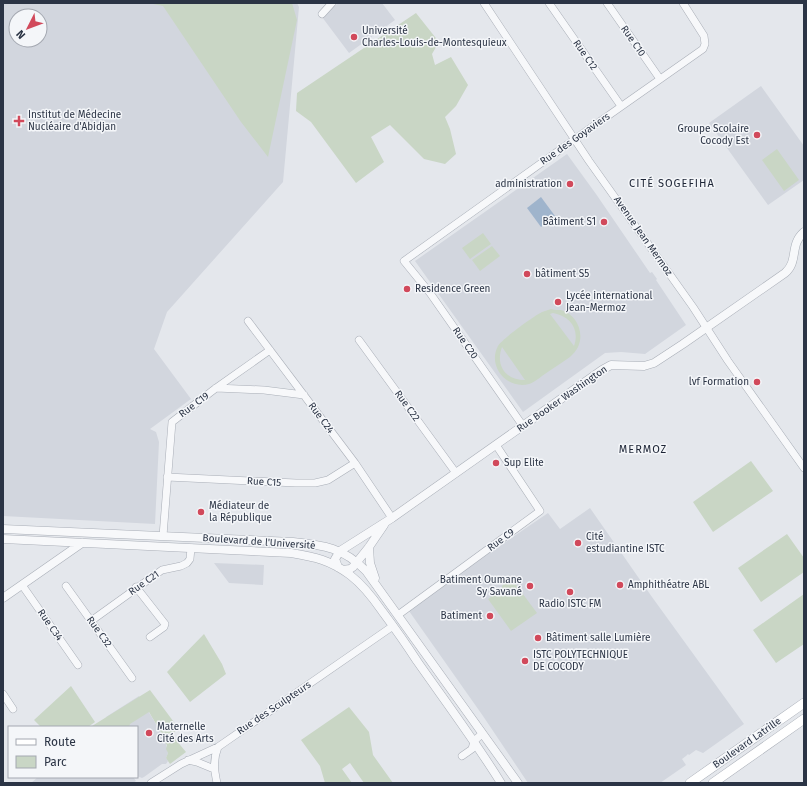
<svg xmlns="http://www.w3.org/2000/svg" width="807" height="786" viewBox="0 0 807 786" font-family="'Fira Sans',sans-serif">
<style>
.built{fill:#d2d6de;fill-rule:evenodd}
.green{fill:#c9d6c5;fill-rule:evenodd}
.water{fill:#9fb4cc}
.lines{fill:none;stroke-linecap:round;stroke-linejoin:round}
.minor-casing{stroke:#a9aeb7;stroke-width:8}
.tertiary-casing{stroke:#a9aeb7;stroke-width:9}
.secondary-casing{stroke:#a9aeb7;stroke-width:10}
.minor{stroke:#f7f8fa;stroke-width:7}
.tertiary{stroke:#f7f8fa;stroke-width:8}
.secondary{stroke:#fff;stroke-width:9}
.poi-dot{fill:#d1495b;stroke:#f4f6f9;stroke-width:1.5}
.labels{text-anchor:middle;dominant-baseline:central;stroke-width:3;stroke-linejoin:round;paint-order:stroke}
.poi-label{font-size:10px;fill:#2b3445;stroke:#f4f6f9;text-anchor:start}
.street-label{font-size:10px;fill:#2b3445;stroke:#f4f6f9}
.neighbourhood-label{font-size:11px;letter-spacing:1px;fill:#1d2536;stroke:#f4f6f9}
</style>
<rect width="100%" height="100%" fill="#e4e7ec"/>
<!-- built -->
<path class="built" d="M3 3H297L299 7 283 182 167 312 154 349 191 399 150 429 156 432 159 442 155 524 3 516ZM16 16H40V40H16Z
M338 3H382L395 20 349 53 322 17Z
M761 86 804 146V180L768 205 709 123Z
M567 154 596 194 650 273 652 272 657 279 656 280 686 325 645 354 621 352 605 353 523 412 415 261Z
M590 508 652 597 744 724 703 753 696 750 689 755 688 754 686 756 682 759 686 765 660 783H528L483 716 409 611 488 554 548 513 560 529Z
M214 563 264 565 263 585 229 583Z
M139 696 165 739 168 753 166 758 168 761 166 764H162L144 777 142 778 137 776V727H114L106 717Z
M38 777H133L136 781 133 783H31Z"/>
<!-- green -->
<path class="green" d="M148 3H292L297 20 268 157 241 122 163 6Z
M416 13 439 42 432 54 435 65 451 57 468 85 456 106 445 117 450 129 456 154 445 164 424 159 390 125 371 137 384 162 356 183 311 122 296 111 297 93Z
M777 149 799 180 784 191 762 160Z
M483 233 491 244 470 259 462 248Z
M492 246 500 256 480 271 472 260Z
M551 309C554 310 558 310 561 310 576 314 585 332 578 347 576 351 573 354 570 357 561 363 551 370 542 376 538 379 533 383 529 384 507 390 487 366 498 346 502 339 534 316 542 312 545 311 548 310 551 309ZM553 313C570 316 580 329 574 346L550 314ZM502 347 525 380C506 380 495 366 502 347Z
M751 461 773 491 713 532 693 502Z
M787 534 804 558V572L761 602 738 568Z
M511 578 537 613 511 631 488 599 501 589 503 584Z
M804 594V644L776 663 753 630Z
M204 634 222 664 226 674 190 702 167 672Z
M71 686 95 722 88 727H41L34 720Z
M150 690 179 729 171 734 186 752 170 764 166 758 168 753 166 749 167 745 165 743V739L149 712 130 724 129 727H93L92 726Z
M349 707 369 732 373 755 393 783H364L350 763 342 769 352 783H325L320 766 301 740Z"/>
<!-- water -->
<path class="water" d="M541 197 555 216 541 227 527 208Z"/>
<g class="lines">
<!-- minor casing -->
<g class="minor-casing">
<path id="minor" d="M484 3 589 161 693 307 728 361 804 468
M549 3 621 106
M607 3 660 79
M322 14 332 3
M248 321 355 463 392 518
M359 340 456 473
M216 388 264 390 304 395
M523 426 430 293 404 261 575 139 703 49 705 44 704 36 683 3
M167 477 296 483H315L328 480 355 463
M163 536 172 422 216 388 270 350
M22 585 78 665
M66 586 132 678
M136 587 165 624 164 627 150 637
M398 615 540 511 496 445
M91 621 162 570 181 566 187 563 190 559 191 548
M3 694 13 709
M462 756 472 749 474 741 482 734
M188 760 197 762 214 769
M151 783 181 764 218 747 393 626
M217 783C214 769 213 760 218 747"/>
</g>
<!-- tertiary casing -->
<g class="tertiary-casing">
<path id="tertiary" d="M3 529 293 542C324 545 344 548 366 571L518 783
M3 539 291 553C315 557 330 560 350 575 363 585 373 598 382 611 394 627 406 644 417 661 445 701 475 741 501 783
M369 547 370 563 375 578
M338 567 335 559 340 551 392 518 602 370 611 365 644 366 654 363 683 344 785 273C799 261 789 245 804 232
M343 570 350 569 353 567 369 547 384 525
M3 598 82 543"/>
</g>
<!-- secondary casing -->
<g class="secondary-casing">
<path id="secondary" d="M690 783 804 703
M713 783 804 719"/>
</g>
<!-- minor -->
<use href="#minor" class="minor"/>
<!-- tertiary -->
<use href="#tertiary" class="tertiary"/>
<!-- secondary -->
<use href="#secondary" class="secondary"/>
</g>
<!-- markers -->
<g class="poi-dot">
<circle cx="354" cy="37" r="4"/>
<path d="M17 115h4v4h4v4h-4v4h-4v-4h-4v-4h4z"/>
<circle cx="757" cy="135" r="4"/>
<circle cx="570" cy="184" r="4"/>
<circle cx="604" cy="222" r="4"/>
<circle cx="527" cy="274" r="4"/>
<circle cx="407" cy="289" r="4"/>
<circle cx="558" cy="302" r="4"/>
<circle cx="757" cy="382" r="4"/>
<circle cx="496" cy="463" r="4"/>
<circle cx="201" cy="512" r="4"/>
<circle cx="578" cy="543" r="4"/>
<circle cx="620" cy="585" r="4"/>
<circle cx="530" cy="586" r="4"/>
<circle cx="570" cy="592" r="4"/>
<circle cx="490" cy="616" r="4"/>
<circle cx="538" cy="638" r="4"/>
<circle cx="525" cy="661" r="4"/>
<circle cx="149" cy="733" r="4"/>
</g>
<g class="labels">
<!-- poi labels -->
<g class="poi-label">
<text x="362" y="31">Université<tspan x="362" dy="12">Charles-Louis-de-Montesquieux</tspan></text>
<text x="28" y="115">Institut de Médecine<tspan x="28" dy="12">Nucléaire d'Abidjan</tspan></text>
<text x="749" y="129" text-anchor="end">Groupe Scolaire<tspan x="749" dy="12">Cocody Est</tspan></text>
<text x="562" y="184" text-anchor="end">administration</text>
<text x="596" y="222" text-anchor="end">Bâtiment S1</text>
<text x="535" y="274">bâtiment S5</text>
<text x="415" y="289">Residence Green</text>
<text x="566" y="296">Lycée international<tspan x="566" dy="12">Jean-Mermoz</tspan></text>
<text x="749" y="382" text-anchor="end">lvf Formation</text>
<text x="504" y="463">Sup Elite</text>
<text x="209" y="506">Médiateur de<tspan x="209" dy="12">la République</tspan></text>
<text x="586" y="537">Cité<tspan x="586" dy="12">estudiantine ISTC</tspan></text>
<text x="522" y="580" text-anchor="end">Batiment Oumane<tspan x="522" dy="12">Sy Savané</tspan></text>
<text x="628" y="585">Amphithéatre ABL</text>
<text x="570" y="604" text-anchor="middle">Radio ISTC FM</text>
<text x="482" y="616" text-anchor="end">Batiment</text>
<text x="546" y="638">Bâtiment salle Lumière</text>
<text x="533" y="655">ISTC POLYTECHNIQUE<tspan x="533" dy="12">DE COCODY</tspan></text>
<text x="157" y="727">Maternelle<tspan x="157" dy="12">Cité des Arts</tspan></text>
</g>
<!-- street labels -->
<g class="street-label">
<text transform="translate(633 41) rotate(55)">Rue C10</text>
<text transform="translate(585 55) rotate(55)">Rue C12</text>
<text transform="translate(575 139) rotate(-35)">Rue des Goyaviers</text>
<text transform="translate(643 236) rotate(55)">Avenue Jean Mermoz</text>
<text transform="translate(465 343) rotate(55)">Rue C20</text>
<text transform="translate(562 399) rotate(-35)">Rue Booker Washington</text>
<text transform="translate(194 405) rotate(-37)">Rue C19</text>
<text transform="translate(407 406) rotate(54)">Rue C22</text>
<text transform="translate(321 418) rotate(53)">Rue C24</text>
<text transform="translate(264 482) rotate(3)">Rue C15</text>
<text transform="translate(501 540) rotate(-36)">Rue C9</text>
<text transform="translate(259 542) rotate(4)">Boulevard de l'Université</text>
<text transform="translate(144 583) rotate(-35)">Rue C21</text>
<text transform="translate(50 625) rotate(55)">Rue C34</text>
<text transform="translate(99 632) rotate(54)">Rue C32</text>
<text transform="translate(274 708) rotate(-34)">Rue des Sculpteurs</text>
<text transform="translate(747 743) rotate(-35)">Boulevard Latrille</text>
</g>
<!-- neighbourhood labels -->
<g class="neighbourhood-label">
<text x="672" y="183">CITÉ SOGEFIHA</text>
<text x="643" y="449">MERMOZ</text>
</g>
</g>
<!-- border -->
<rect width="807" height="786" fill="none" stroke="#2b3445" stroke-width="8"/>
<!-- legend -->
<rect x="8" y="726" width="130" height="52" fill="#f4f6f9" stroke="#a4a8b1"/>
<rect x="16" y="739" width="20" height="6" fill="#ffffff" stroke="#a4a8b1"/>
<text x="44" y="746" font-size="12" fill="#2b3445">Route</text>
<rect x="16" y="756" width="20" height="12" fill="#c9d6c5" stroke="#a4a8b1"/>
<text x="44" y="766" font-size="12" fill="#2b3445">Parc</text>
<!-- north arrow -->
<g transform="translate(28 28) rotate(228)"><circle r="19" fill="#f4f6f9" stroke="#a4a8b1"/>
<path d="M0-3L7 15L0 10L-7 15Z" fill="#d1495b"/>
<text y="-6" font-size="11" font-weight="bold" text-anchor="middle" fill="#2b3445">N</text>
</g>
</svg>
